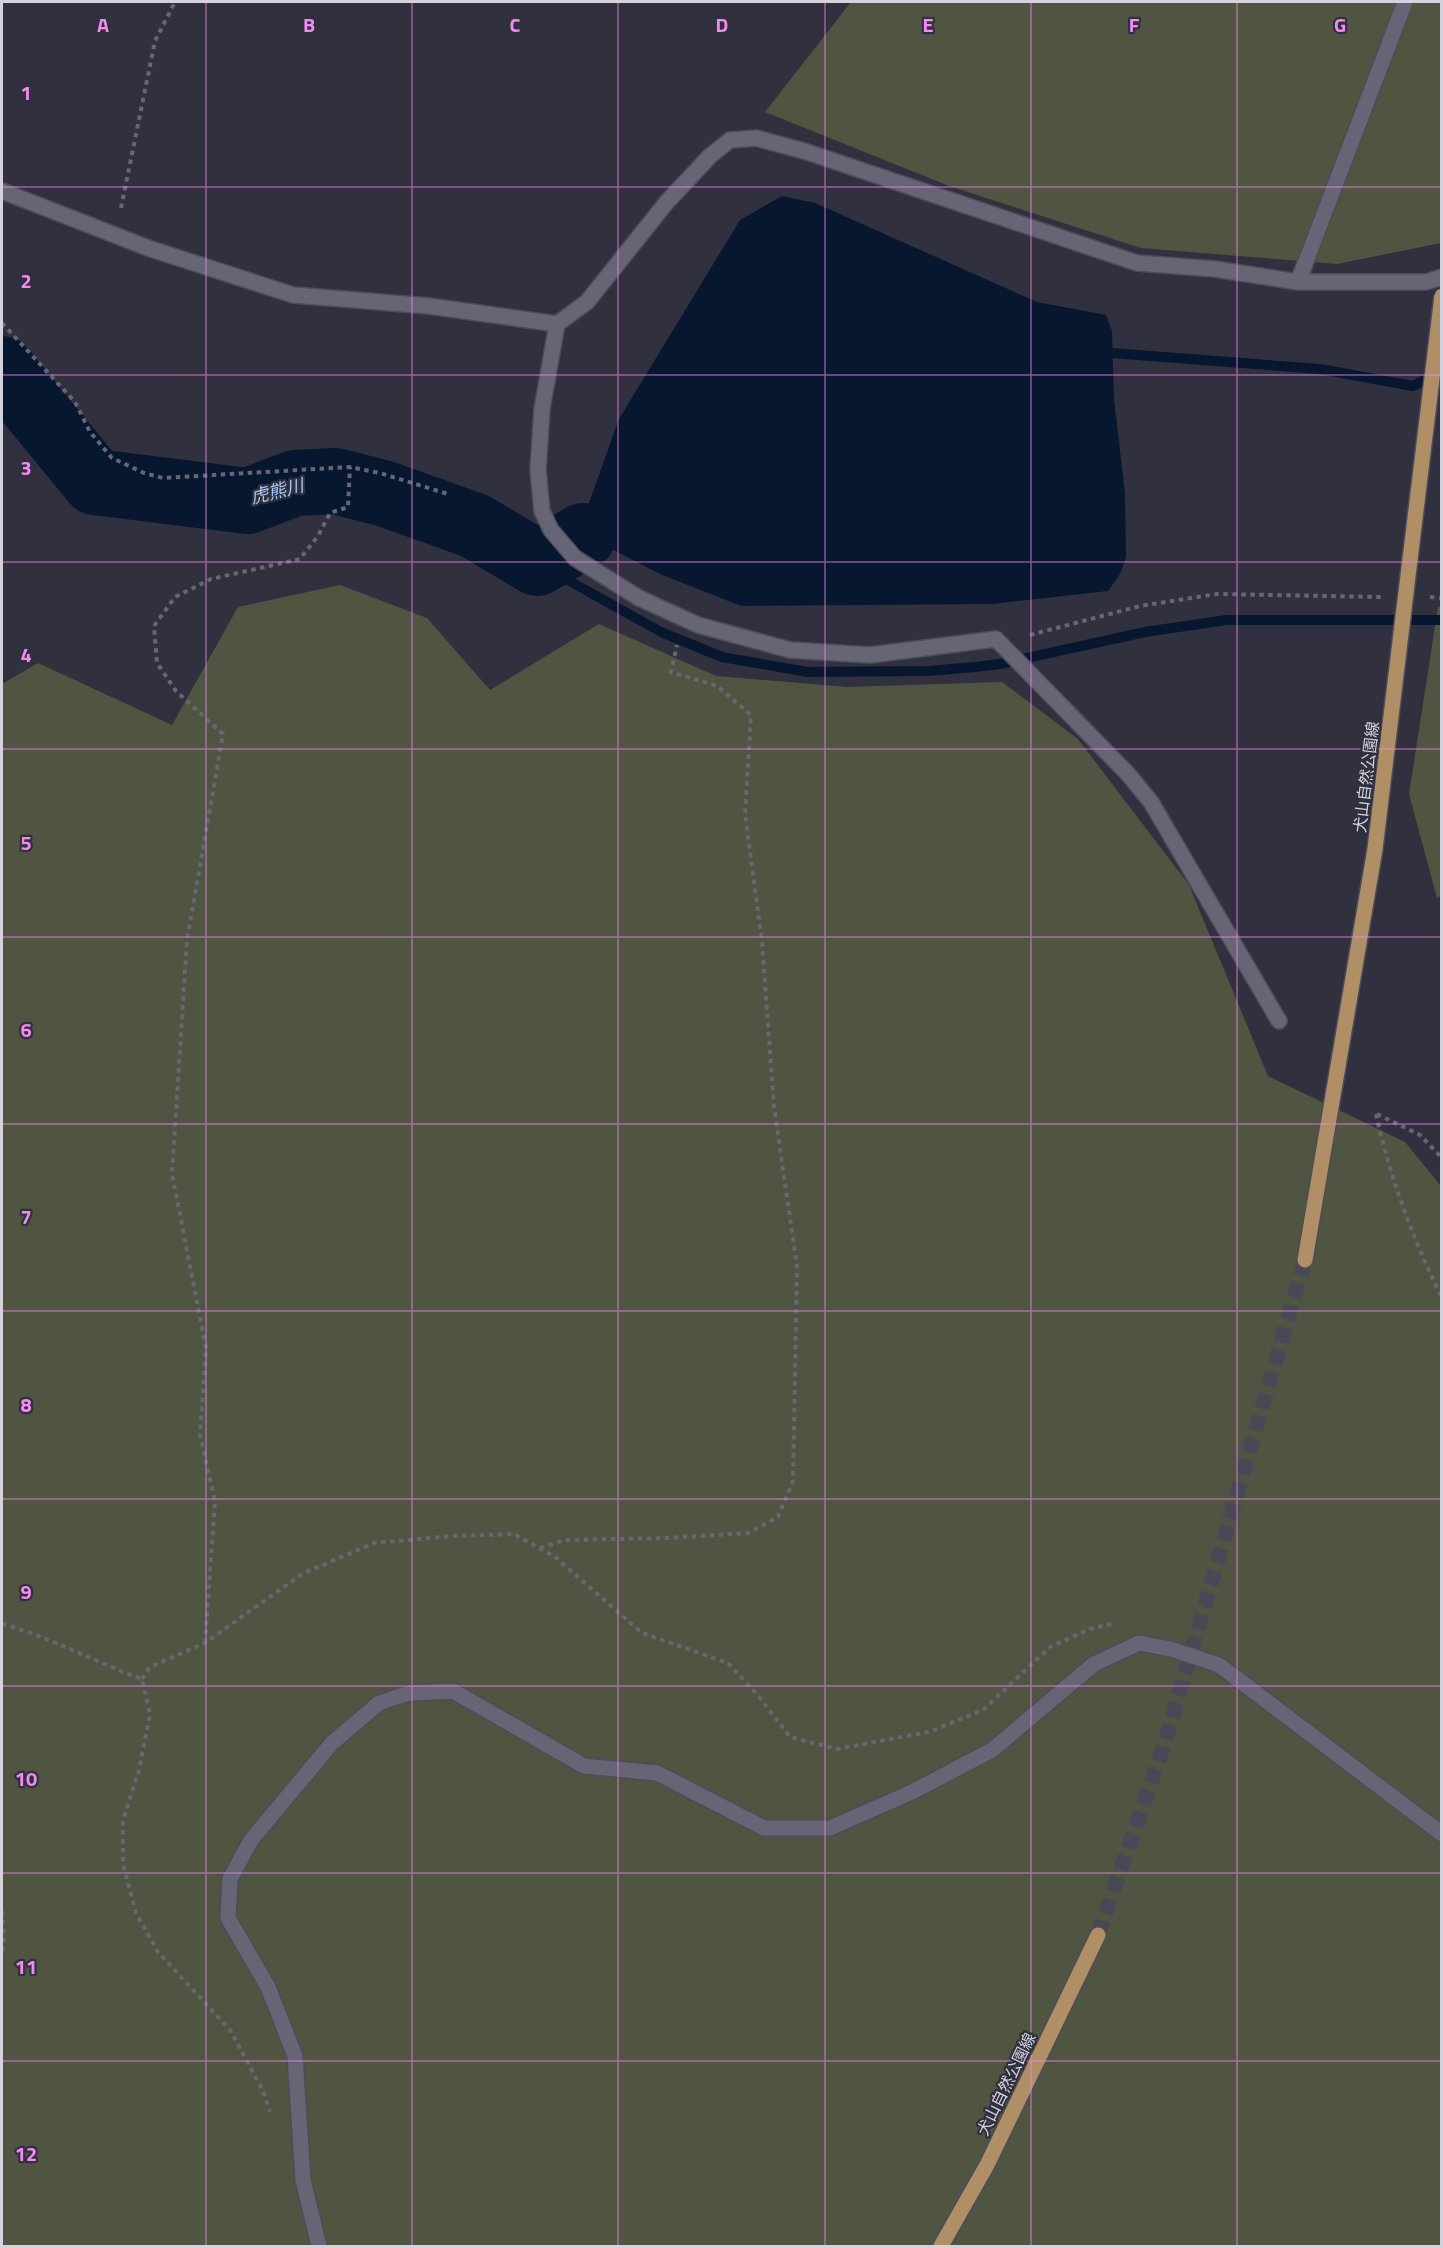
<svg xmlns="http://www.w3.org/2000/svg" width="1443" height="2248" viewBox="0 0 1443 2248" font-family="'Titillium Web','Noto Sans JP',sans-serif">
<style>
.green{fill:#4f5541}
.water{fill:#07172f}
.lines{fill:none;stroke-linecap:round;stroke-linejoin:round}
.stream{stroke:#07172f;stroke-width:10}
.river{stroke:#07172f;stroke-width:66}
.major-tunnel{stroke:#494856;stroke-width:15;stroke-dasharray:15 8;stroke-linecap:butt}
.minor-casing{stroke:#4d4c58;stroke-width:18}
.major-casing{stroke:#4d4c58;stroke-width:18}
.path{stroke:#676673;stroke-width:4;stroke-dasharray:4.5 4.5;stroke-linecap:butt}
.minor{stroke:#666575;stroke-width:15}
.major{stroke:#b08f67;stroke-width:15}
.major-bridge-casing{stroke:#4d4c58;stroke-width:18;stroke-linecap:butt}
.major-bridge{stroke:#b08f67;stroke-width:15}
.grid{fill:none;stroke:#f389f1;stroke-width:1.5;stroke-opacity:0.55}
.labels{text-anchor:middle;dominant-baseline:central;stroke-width:4.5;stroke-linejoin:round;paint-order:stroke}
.street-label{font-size:16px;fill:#d4d3dd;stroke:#31303e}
.water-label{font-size:18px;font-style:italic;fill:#a6c9fd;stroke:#31303e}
.grid-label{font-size:20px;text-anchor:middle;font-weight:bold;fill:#f389f1;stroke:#31303e;stroke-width:4.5;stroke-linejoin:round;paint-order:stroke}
</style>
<rect width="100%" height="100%" fill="#31303e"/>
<!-- green -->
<path class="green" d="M851 2H1441V243L1337 264 1141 248 949 186 765 112Z
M340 585 427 618 490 690 599 624 716 676 847 687 1002 682 1078 739 1189 885 1268 1076 1405 1142 1441 1186V2246H2V684L38 663 172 725 238 607Z
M1438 607H1442V895L1437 898 1409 794Z"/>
<!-- water -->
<path class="water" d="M782 196 815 203 1037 302 1106 315 1112 331 1114 399 1125 494 1126 557 1120 574 1108 591 992 604 741 606 660 574 596 541 588 543 574 526 589 521 585 514 619 419 740 220Z"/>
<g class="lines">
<!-- stream -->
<path class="stream" d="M1100 357 1111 353 1320 369 1413 386 1442 371
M537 563 661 632 722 657 808 672 928 671 975 667 1000 664 1145 632 1226 620H1442"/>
<!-- river -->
<path class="river" d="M2 369 95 482 248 501 295 483 335 481 386 494 475 526 537 563 583 536"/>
<!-- major-tunnel -->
<path class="major-tunnel" d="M1098 1935 1165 1742 1305 1260"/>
<!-- minor casing -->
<g class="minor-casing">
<path id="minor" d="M2 191 148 248 293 295 429 306 557 324
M1298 282 1405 2
M1279 1021 1151 802 1128 774 996 639 870 655 790 650 698 625 639 598 575 558 551 530 542 511 538 470 542 409 557 324 587 302 666 203 710 156 730 140 756 138 804 151 1137 263 1215 269 1298 282H1426L1442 277
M319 2246 303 2180 295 2056 268 1987 228 1918 230 1879 251 1840 332 1743 379 1703 409 1693 453 1691 584 1766 657 1773 764 1828H830L912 1792 992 1750 1094 1664 1139 1643 1171 1649 1219 1665 1442 1834"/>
</g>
<!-- major casing -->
<g class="major-casing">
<path id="major" d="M1305 1260 1375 849 1396 675
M941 2246 987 2165 1098 1935"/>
</g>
<!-- path -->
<path class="path" d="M121 208 155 41 175 2
M2 323 75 402 90 432 112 458 144 473 163 478 350 467 380 473 448 494
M1430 597 1442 598
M1030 635 1140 606 1217 594 1381 597
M1376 1114C1390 1178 1413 1239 1442 1298
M1377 1114 1420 1135 1442 1158
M540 1548 565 1540 668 1538 748 1533 778 1517 793 1481 797 1267 774 1107 762 942 745 814 751 715 717 686 671 672 677 645
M2 1624C50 1637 95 1662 142 1679L150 1714 139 1770 123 1820V1864L136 1913 158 1952 230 2030 263 2091 270 2112
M205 1643 215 1502 200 1434 206 1348 172 1174 187 940 223 734 176 691 157 663 154 626 175 597 211 579 300 559 318 536 330 513 348 507 350 467
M142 1679 150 1667 205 1643 302 1574 374 1543 452 1536 514 1534 555 1557 642 1633 728 1663 760 1698 790 1737 837 1749 929 1732 983 1710 1050 1647 1090 1629 1115 1623
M2 1911 4 1934 2 1955"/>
<!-- minor -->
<use href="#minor" class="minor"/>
<!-- major -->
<use href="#major" class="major"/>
<!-- major-bridge casing -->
<g class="major-bridge-casing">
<path id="major-bridge" d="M1396 675 1442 296"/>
</g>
<!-- major-bridge -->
<use href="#major-bridge" class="major-bridge"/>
</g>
<!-- grid -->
<path class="grid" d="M206 2V2246M412 2V2246M618 2V2246M825 2V2246M1031 2V2246M1237 2V2246M2 187H1442M2 375H1442M2 562H1442M2 749H1442M2 937H1442M2 1124H1442M2 1311H1442M2 1499H1442M2 1686H1442M2 1873H1442M2 2061H1442"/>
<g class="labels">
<!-- street labels -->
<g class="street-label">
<text transform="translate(1366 777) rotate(-83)">犬山自然公園線</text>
<text transform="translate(1006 2084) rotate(-64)">犬山自然公園線</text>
</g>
<!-- water labels -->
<g class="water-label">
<text transform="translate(277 491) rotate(-14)">虎熊川</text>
</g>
</g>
<g class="grid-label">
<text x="103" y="32">A</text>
<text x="309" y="32">B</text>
<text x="515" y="32">C</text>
<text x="722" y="32">D</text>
<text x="928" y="32">E</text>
<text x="1134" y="32">F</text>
<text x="1340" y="32">G</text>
<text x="26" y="100">1</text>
<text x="26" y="288">2</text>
<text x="26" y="475">3</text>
<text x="26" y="662">4</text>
<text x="26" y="850">5</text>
<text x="26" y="1037">6</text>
<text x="26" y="1224">7</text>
<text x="26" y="1412">8</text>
<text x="26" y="1599">9</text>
<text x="26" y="1786">10</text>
<text x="26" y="1974">11</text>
<text x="26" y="2161">12</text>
</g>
<!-- border -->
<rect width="1443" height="2248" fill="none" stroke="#d4d3dd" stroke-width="6"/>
</svg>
